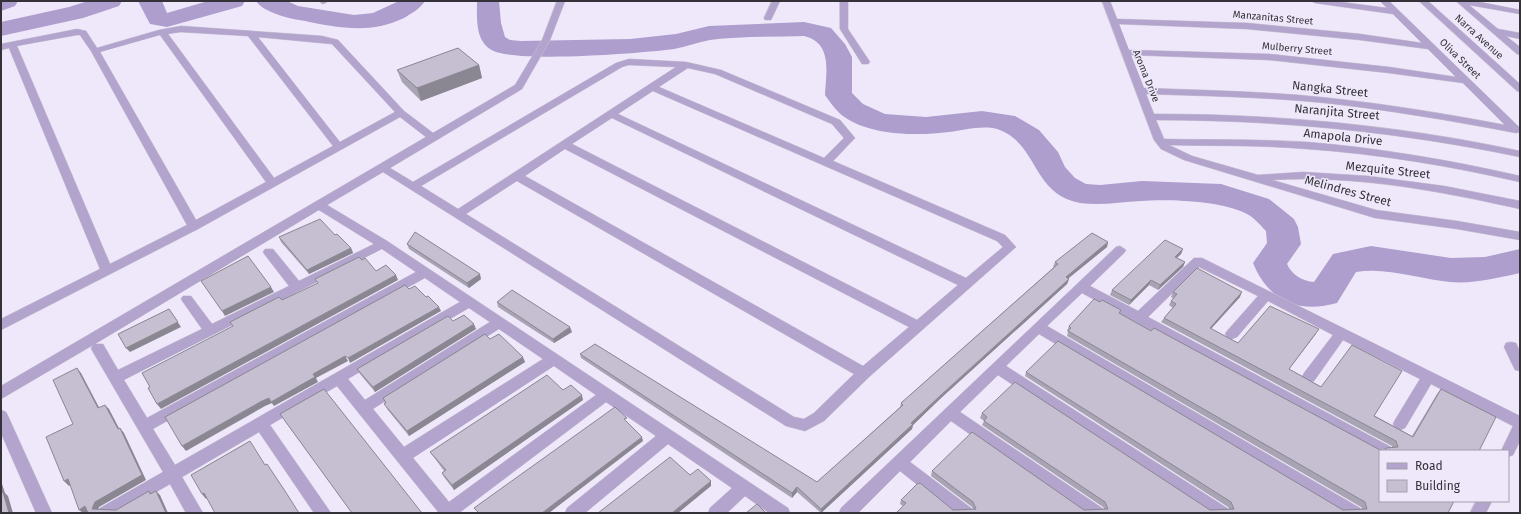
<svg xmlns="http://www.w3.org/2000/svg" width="1521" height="514" viewBox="0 0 1521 514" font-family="'Fira Sans',sans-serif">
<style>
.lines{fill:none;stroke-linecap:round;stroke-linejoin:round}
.river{fill:#ae9ecd;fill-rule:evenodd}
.street-casing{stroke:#c9c3d3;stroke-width:1}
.street{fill:#b2a4cc;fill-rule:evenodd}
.wall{fill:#a9a4b4}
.shaded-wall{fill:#8a8692}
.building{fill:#c5bfd1;stroke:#8a8692}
.labels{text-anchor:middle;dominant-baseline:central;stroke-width:3;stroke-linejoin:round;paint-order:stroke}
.far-street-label{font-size:10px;fill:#343138;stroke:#eee8fa}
.street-label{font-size:12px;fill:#343138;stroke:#eee8fa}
</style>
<rect width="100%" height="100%" fill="#eee8fa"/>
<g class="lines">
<!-- river -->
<path class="river" d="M1 1H18L15 6 1 11Z
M88 1H122L119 6 83 18 1 36V22L69 7Z
M138 1H162L167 13 208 1H245L242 6 167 27 150 24Z
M256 1H287L298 6 354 15 373 13 399 1H425C420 9 412 13 404 18 371 34 339 28 305 21 291 19 264 13 256 1Z
M477 1H499L501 23 505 37 510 40 521 41 630 39 676 34 709 26 804 22 831 28 845 44 852 57V93L863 104 885 114 926 117 982 111 1015 116 1039 130 1058 152 1065 167 1075 178 1086 184 1100 185 1142 181 1221 184 1269 199 1294 219 1298 227 1301 244 1287 264C1292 275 1302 281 1314 282L1333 254 1371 246 1451 258 1485 257 1520 249V273C1497 278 1474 284 1450 282 1419 279 1387 267 1356 272L1337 303C1298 314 1268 300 1253 263L1267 243 1266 231C1260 225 1253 216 1245 213 1220 201 1169 199 1141 201 1120 202 1101 206 1080 203 1031 194 1039 143 997 129 982 125 964 130 949 132 918 136 870 136 843 116 836 111 830 102 825 95 826 72 833 43 804 36 773 37 740 36 710 40 698 42 686 47 674 49 644 53 510 64 490 49 475 39 477 17 477 1Z"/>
<!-- street casing -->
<g class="street-casing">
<path id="street" d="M319 1H327V2L323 4Z
M557 1H565L550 40 522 89 390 168 413 182 616 63 629 59 686 62 721 70 840 120 855 138 833 161 1005 235 1016 247 869 377 824 421 805 431 786 426 383 172 327 205 387 241 788 508 790 513H769L745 496 727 513H708L710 508 732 488 668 444 585 513H565L567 508 656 436 606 402 459 513H439L337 386 270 425 331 513H314L259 432 182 477 203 513H186L170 484 120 513H98L100 508 163 472 93 352 91 348 93 345 1 399V386L426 137 400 117 198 229 1 330V319L100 269 9 48 1 50V44L77 29 86 31 97 48 159 30 181 26 322 36 338 40 404 111 433 133 515 85 542 40ZM181 32 248 36 333 146 274 178 168 34ZM77 35H80L91 51 187 225 110 264 17 46ZM160 35 266 182 196 220 100 52ZM258 37 332 44 395 112 340 142ZM629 65 676 67 458 209 421 186 622 67ZM688 68 715 74 832 124 844 138 824 158 659 87ZM653 91 997 241 1003 247 966 278 618 114ZM612 118 958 285 917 320 572 144ZM565 149 909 327 863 366 525 176ZM517 181 854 374 814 413 804 419 794 417 466 214ZM319 210 374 244 299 281 273 249H265L263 252 265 255 289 286 212 324 191 296H183L181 299 183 302 202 329 118 370 103 344H95ZM382 249 416 272 147 418 124 380ZM425 278 460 302 175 465 153 429ZM469 308 490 322 365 400 348 379ZM499 329 543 359 404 447 373 409ZM554 366 596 395 449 502 413 458Z
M772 1H780L771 20H765L764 18Z
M840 1H848V29L870 62 868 64H862L840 29Z
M1102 1H1110L1117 19 1247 23 1360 34 1422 43 1393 14 1315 3 1311 1H1333L1387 8 1380 1H1389L1520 128V132L1516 133C1453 121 1389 110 1325 103 1265 97 1206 96 1146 94L1154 114C1278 114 1399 125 1520 151V157C1400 132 1279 120 1156 120L1164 139C1211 140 1259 139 1307 142 1379 148 1450 160 1520 176V182C1450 166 1379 154 1307 149 1261 145 1215 146 1169 145L1192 156 1258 175 1303 172 1368 176 1444 186 1520 201V209C1439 191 1356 175 1272 180L1376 210 1457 221 1520 232V240L1457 229 1375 218 1184 160 1161 149 1154 140ZM1119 24 1247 29 1360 40 1428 49 1456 77 1389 67 1269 54 1129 50ZM1131 55 1269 60 1389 73 1463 83 1505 125C1437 112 1368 101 1298 95 1247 91 1195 90 1144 88Z
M1419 1H1428L1520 84V92L1517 91Z
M1456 1H1475L1520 10V14L1469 5 1498 29 1520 33V39L1506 36 1520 47V55L1517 54Z
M1120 246 1126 250 1124 253 1090 286 1138 311 1194 258H1202L1520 416V441L1513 455 1508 457V451H1501L1513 426 1431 384 1405 428 1400 430 1395 428 1393 424 1395 420 1420 379 1343 340 1314 381 1309 382 1304 381 1302 377 1304 373 1333 335 1268 301 1237 337 1232 339 1227 337 1225 334 1227 331 1258 296 1199 267 1148 317 1391 447 1393 451H1380V455L1082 293 1047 326 1360 508 1362 513H1340L1039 334 1006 366 1227 508 1229 513H1208L998 375 960 412 1102 508 1104 513H1083L951 421 910 462 971 508 973 513H953L900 471 858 513H839L841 508 1116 247Z
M1511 342 1516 343 1520 352V371L1515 370 1504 347 1506 343Z
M1 410 6 412 8 416 52 513H36L1 433Z
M1476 501H1492L1486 513H1470Z"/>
</g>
<!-- street -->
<use href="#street" class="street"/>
</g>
<!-- wall -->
<path class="wall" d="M479 65 482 78 421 101 402 82 397 70Z
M335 235 351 248 353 253 309 274 281 242 279 237Z
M1108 242 1107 247 1068 278 1069 279 1067 284 941 398 913 425 912 429 821 513 797 492 792 498 581 358 580 354 817 482 900 407 901 403 1054 267H1053L1055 262Z
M407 244 481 279 469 288 409 249Z
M1183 249 1181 254 1177 258 1185 262 1183 267 1158 290 1149 285 1129 305 1110 295 1112 290Z
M1173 292 1240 297 1211 329 1238 343 1316 334 1289 369 1412 436 1437 394 1441 389 1479 451H1383L1386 448H1392V446L1161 322 1164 318 1173 308 1169 305 1171 301 1173 298 1171 297Z
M497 302 572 332 554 343 498 307Z
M1100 302 1121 310 1120 314 1448 513H896L903 506 900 504 901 500 953 510 973 509 972 507 931 476 932 471 1084 510 1104 509 1103 507 982 425 984 421 980 418 982 413 1210 510 1229 509 1228 507 1025 376 1026 372 1343 510 1362 509 1361 507 1067 336 1068 332 1067 331 1069 326Z
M453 321 476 329 375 392 360 374 357 369Z
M490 339 525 362 409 436 387 409 383 398Z
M563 390 583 400 454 490 444 477 442 473 444 471 433 456 430 452Z
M280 414 422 513H352Z"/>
<!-- shaded-wall -->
<path class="shaded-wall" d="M479 65 482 78 421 101 417 88Z
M1108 242 1107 247 1064 282 1066 277Z
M351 248 353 253 309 274 307 270Z
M1183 249 1181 254 1173 261 1175 257Z
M1185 262 1183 267 1158 290 1160 285Z
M480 274 481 279 469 288 467 283Z
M396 275 398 280 161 409 157 404Z
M1069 279 1067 284 941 398 913 425 912 429 821 513V509L911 423Z
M1151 280 1149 285 1129 305 1131 300Z
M271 287 274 292 225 316 222 311Z
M1242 292 1240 297 1207 333 1210 328Z
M439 307 441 311 350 363 348 358Z
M169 309 181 327 130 352 126 348Z
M474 324 476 329 375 392 373 387Z
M570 327 572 332 554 343 553 339Z
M345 356 348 361 316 378 318 382 274 406 271 402 313 374Z
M523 357 525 362 409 436 407 431Z
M77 368 81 373 102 413 98 408Z
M582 395 583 400 454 490 452 485Z
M269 398 272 403 265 406 186 451 182 446 262 401Z
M105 405 109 409 122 434 118 429Z
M120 428 124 433 146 480 99 507 97 513 92 509Z
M642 437 643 441 549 513H542Z
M68 479 72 484 69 486 64 481Z
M1 481 5 493 8 496 13 513H9L1 493Z
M711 481V486L678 513H672Z
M797 487V492L792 498V493Z
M156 491 160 495 168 513H166Z
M204 493 208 497 206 499 202 494Z
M85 506 90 511 86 513H83L79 510Z"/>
<!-- building -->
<path class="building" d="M458 48 479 65 417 88 397 70Z
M320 219 335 235 337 234 351 248 307 270 279 237Z
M415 232 480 274 467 283 407 244Z
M1092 233 1108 242 1066 277 1069 279 942 394 911 423 913 424 821 509 797 487 792 493 580 354 595 344 817 482 903 405 901 403 1058 264 1055 262Z
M1165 240 1183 249 1175 257 1185 262 1160 285 1151 280 1131 300 1112 290Z
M248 256 271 287 222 311 201 281Z
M359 257 362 260 365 258 376 271 386 265 396 275 157 404 148 388 150 387 142 373 233 326 230 322 279 297 282 300 318 283 315 279Z
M1197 268 1242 292 1210 328 1238 343 1270 306 1319 329 1289 369 1321 387 1352 345 1402 371 1374 416 1413 437 1441 389 1496 417 1479 451H1385L1386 448 1398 447 1396 441 1164 318 1176 304 1171 301 1177 294 1173 292Z
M405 285 409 289 415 286 426 297 428 296 439 307 348 358 345 356 313 374 315 377 271 402 269 398 262 401 182 446 165 417Z
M512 290 570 327 553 339 497 302Z
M1094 299 1100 302 1102 300 1121 310 1119 313 1151 331 1154 328 1382 451H1380V501H1454L1448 513H896L906 503 901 500 917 484 920 483 953 510 976 509 973 502 932 471 972 432 1084 510 1108 509 1105 502 984 421 987 417 982 413 1015 382 1210 510 1234 509 1231 502 1026 372 1058 341 1343 510 1367 509 1365 502 1068 331 1071 328 1069 326Z
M169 309 178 322 126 348 118 334Z
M464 315 474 324 373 387 357 369 448 316 453 321Z
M485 334 490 339 499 334 523 357 407 431 384 404 386 403 383 398Z
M77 368 98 408 105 405 118 429 120 428 142 475 95 502 92 509 116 510 149 491 150 494 156 491 166 513H88L85 506 79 510 68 479 64 481 46 437 73 424 53 380Z
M547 375 563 390 571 385 582 395 452 485 442 473 446 470 430 452Z
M324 389 422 513H352L280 414Z
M615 407 627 418 624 419 642 437 542 513H479L474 508Z
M250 441 265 465 267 464 285 491 299 513H215L204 493 202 494 191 475Z
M670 457 690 475 698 469 711 481 672 513H598Z
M3 492 9 513H1V493Z
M757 504 766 513H746Z"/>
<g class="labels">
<!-- far-street labels -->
<g class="far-street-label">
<text transform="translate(1273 18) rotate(5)">Manzanitas Street</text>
<text transform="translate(1479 37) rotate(42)">Narra Avenue</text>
<text transform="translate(1297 49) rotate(5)">Mulberry Street</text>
<text transform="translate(1460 59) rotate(44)">Oliva Street</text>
<text transform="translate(1146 76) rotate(68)">Aroma Drive</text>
</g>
<!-- street labels -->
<g class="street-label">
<text transform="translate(1330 89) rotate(6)">Nangka Street</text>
<text transform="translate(1337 112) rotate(5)">Naranjita Street</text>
<text transform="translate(1343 137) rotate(6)">Amapola Drive</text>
<text transform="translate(1388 170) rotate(6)">Mezquite Street</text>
<text transform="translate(1348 191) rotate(15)">Melindres Street</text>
</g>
</g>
<!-- border -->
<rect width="1521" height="514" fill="none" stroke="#343138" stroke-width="4"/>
<!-- legend -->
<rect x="1379" y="450" width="130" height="52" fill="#eee8fa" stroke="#a49fac"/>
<rect x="1387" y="463" width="20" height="6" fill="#b2a4cc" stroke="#a49fac"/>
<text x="1415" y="470" font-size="12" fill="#343138">Road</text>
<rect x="1387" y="480" width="20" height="12" fill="#c5bfd1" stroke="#a49fac"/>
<text x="1415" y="490" font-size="12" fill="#343138">Building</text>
</svg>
